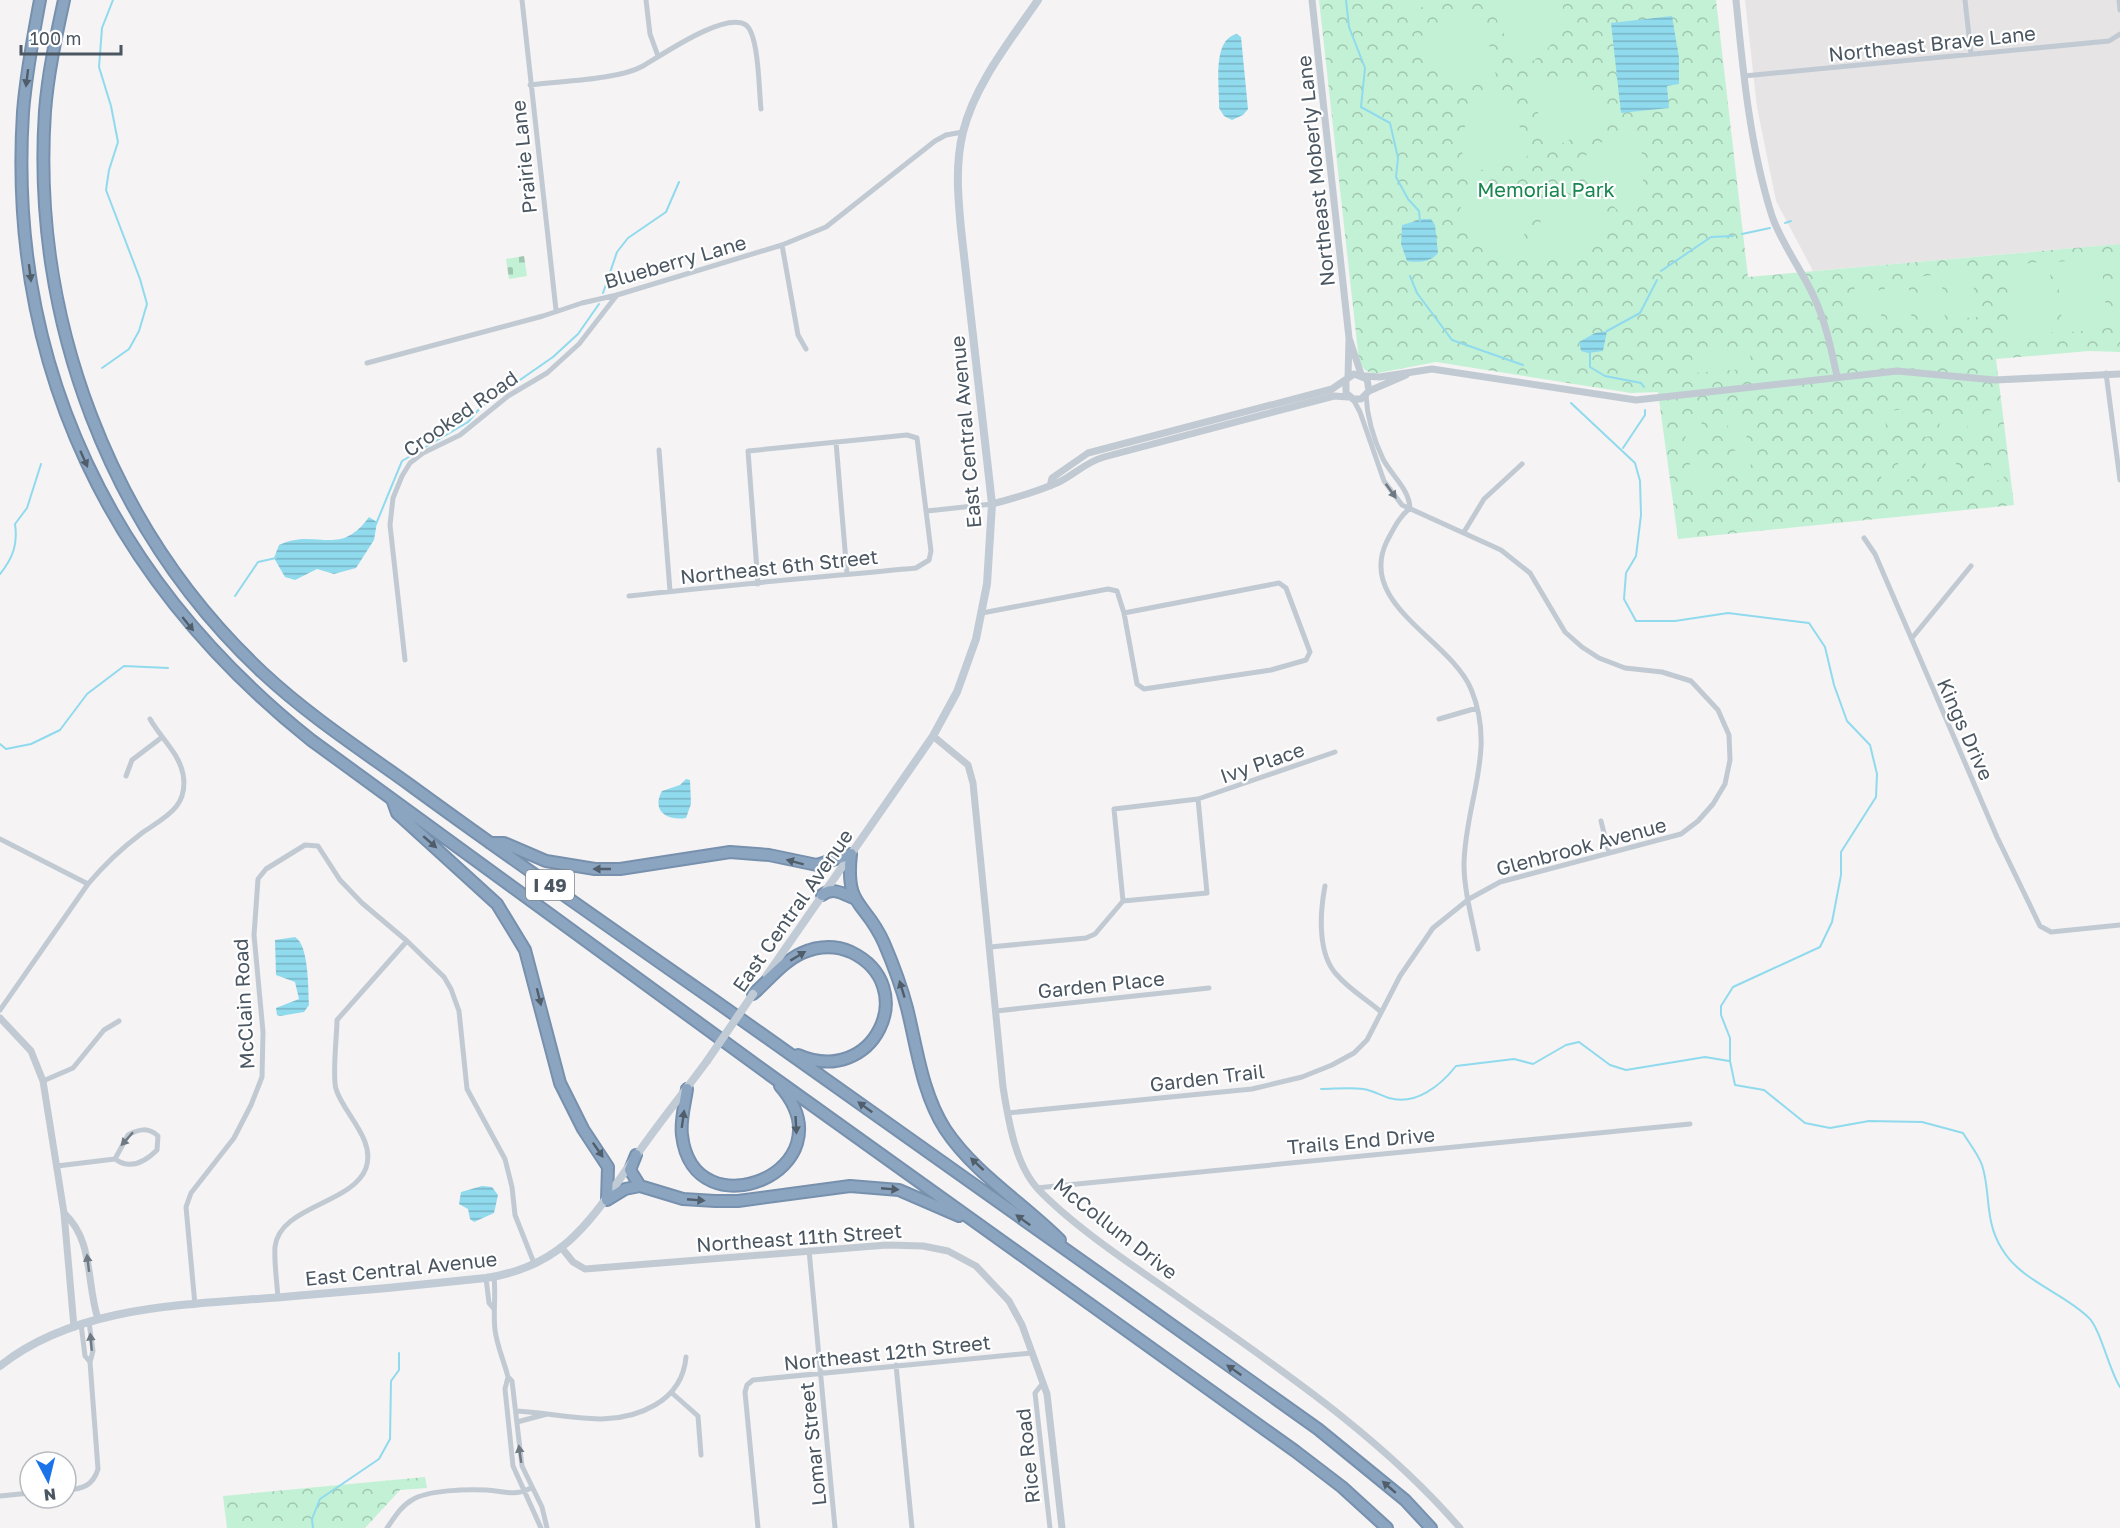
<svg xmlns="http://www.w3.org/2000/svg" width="2120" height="1528" viewBox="0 0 2120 1528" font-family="'Golos Text',sans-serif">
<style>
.education{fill:#e6e4e5}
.forest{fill:url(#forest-crowns)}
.cemetery{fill:url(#cemetery-stones)}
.pitch{fill:#c3f1d5}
.water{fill:url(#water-rules)}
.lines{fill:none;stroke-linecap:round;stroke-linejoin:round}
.stream{stroke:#90daee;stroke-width:2}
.motorway-casing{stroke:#7690ad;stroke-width:14}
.minor{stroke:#c1cad2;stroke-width:5}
.tertiary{stroke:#c1cad2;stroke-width:7}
.secondary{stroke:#c1cbd6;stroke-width:8}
.motorway{stroke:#8ba5c1;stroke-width:10}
.secondary-bridge{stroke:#c1cbd6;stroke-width:8}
.oneway{fill:#505e6b}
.oneway2{fill:#6e7983}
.labels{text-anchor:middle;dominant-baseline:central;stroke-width:4.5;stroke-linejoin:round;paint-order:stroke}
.shield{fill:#fff;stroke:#808990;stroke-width:1.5}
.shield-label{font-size:18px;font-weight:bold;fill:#4a5661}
.street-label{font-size:20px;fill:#4a5661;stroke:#fff}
.park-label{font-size:20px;fill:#17864f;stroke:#fff}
</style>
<defs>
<pattern id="forest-crowns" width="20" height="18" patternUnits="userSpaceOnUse" patternTransform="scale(1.5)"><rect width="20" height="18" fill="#c3f1d5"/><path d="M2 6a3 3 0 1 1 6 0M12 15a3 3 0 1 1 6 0" fill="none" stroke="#a0c6b0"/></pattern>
<pattern id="cemetery-stones" width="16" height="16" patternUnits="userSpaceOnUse" patternTransform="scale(1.5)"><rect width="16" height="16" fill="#c3f1d5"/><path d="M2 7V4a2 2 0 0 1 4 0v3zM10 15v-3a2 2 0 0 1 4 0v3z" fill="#a0c6b0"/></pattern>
<pattern id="water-rules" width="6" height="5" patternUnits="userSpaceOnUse" patternTransform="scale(1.5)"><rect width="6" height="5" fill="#90daee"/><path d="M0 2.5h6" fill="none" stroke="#78b4c4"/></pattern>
</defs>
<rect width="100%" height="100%" fill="#f5f3f3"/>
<!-- education -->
<path class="education" d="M1745 0H2120V244L1813 271 1776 201 1757 107Z"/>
<!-- forest -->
<path class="forest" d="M1319 0H1716L1748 277 2120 244V352L2089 351 1996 359 2014 505 1678 539 1658 392 1631 393 1436 362 1378 373C1367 373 1364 371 1359 361Z
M425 1477 427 1488 400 1490 365 1528H227L223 1496Z"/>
<!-- cemetery -->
<path class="cemetery" d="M524 256 527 276 509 279 506 259Z"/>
<!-- pitch -->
<path class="pitch" d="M1397 0H1448L1401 13Z
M1498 0H1563C1564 31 1552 52 1524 66L1499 26 1494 10Z
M1471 10 1478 12 1487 35 1496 76C1457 90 1432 76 1413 41L1451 18Z
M1562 76C1587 82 1603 94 1611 119L1557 146 1546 141 1529 81Z
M1501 92 1531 148 1526 158 1466 174C1456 136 1463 109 1501 92Z
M1626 126C1652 156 1649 187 1624 216L1579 175 1577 165 1592 149Z
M1506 185 1523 186C1535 205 1523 236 1519 257 1481 252 1461 229 1458 191Z
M1562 190 1615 221C1595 254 1567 266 1531 253L1549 194Z
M2120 255V327H2118L2111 256Z
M2101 258 2108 328 2063 333 2056 262Z
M2049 261 2056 332 2012 337 2005 266Z
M1972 272 1977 317 1953 319 1948 274Z
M1941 274 1945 319 1921 322 1917 277Z
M1908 278 1912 323 1888 326 1884 281Z
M1878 280 1882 325 1858 328 1854 283Z
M1739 349 1750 353 1751 363 1744 369 1694 373 1692 354Z
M1902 409 1905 433 1894 434 1891 411Z
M1949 410 1952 433 1941 435 1938 411Z
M1996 410 1999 434 1988 435 1985 411Z
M1884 412 1887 435 1876 437 1873 413Z
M1931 412 1934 436 1923 437 1920 413Z
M1977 412 1980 436 1969 438 1966 414Z
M1744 414 1747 441 1730 443 1727 416Z
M1701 419 1705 447 1687 449 1684 421Z
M1749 449 1752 476 1735 478 1731 451Z
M1707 454 1710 482 1692 484 1689 456Z
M1908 455 1911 479 1900 480 1897 456Z
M1955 456 1958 479 1947 481 1944 457Z
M2001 456 2004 480 1993 481 1990 457Z
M1890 457 1893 481 1882 483 1879 459Z
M1936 458 1939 482 1928 483 1925 459Z
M1983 458 1986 482 1975 483 1972 460Z"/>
<!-- water -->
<path class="water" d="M1672 16 1679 58V84L1667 86 1669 108 1621 113 1611 23Z
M1237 34 1241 37 1248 109 1243 115 1232 120 1224 116 1219 108C1220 89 1211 39 1237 34Z
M1423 219H1431L1435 225 1438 253C1431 262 1418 263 1407 261L1401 244 1402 225Z
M1607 331 1603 351 1588 353 1581 351 1579 342 1595 333Z
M369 517 377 522 374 540 356 568 334 574 317 569 295 580 285 577 274 558 279 545C316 527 339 559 369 517Z
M686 779 690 780 691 804 686 818C667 821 651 811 662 791L680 785Z
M295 937C309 945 308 988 309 1005L304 1012 280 1016 277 1015 276 1008 299 999 295 982 276 975 275 940Z
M482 1186 492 1187 498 1195 494 1213 474 1222 470 1219 468 1209 459 1204 461 1192Z"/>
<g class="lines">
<!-- stream -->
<path class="stream" d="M1346 0 1349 27 1365 68 1361 107 1390 123 1398 158 1396 177 1408 199 1419 211 1420 221
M1785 223 1791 221
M1742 234 1770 228
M1661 271 1711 237 1733 236
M1410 276 1417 293 1452 340 1523 365
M603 293 617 252 628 238 666 212 679 182
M1607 331 1640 313 1657 280
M1590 351V367L1605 376 1641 383 1644 387
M102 368 129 349 139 331 147 304 140 279 106 190 109 170 118 142 111 106 99 67 102 28 113 0
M1571 403 1635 463 1640 481 1641 515 1636 556 1626 573 1624 599 1636 621H1675L1728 613 1809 623 1825 647 1834 685 1847 721 1870 745 1877 774 1876 797 1841 852V875L1832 922 1820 947 1733 987 1721 1006V1015L1730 1038V1061L1735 1085 1764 1090 1805 1123 1830 1128 1869 1121 1922 1122 1963 1133C1969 1143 1978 1154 1982 1165 1991 1192 1984 1221 2002 1249 2021 1281 2062 1292 2088 1317 2100 1327 2109 1370 2120 1387
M1623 448 1645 415V410
M376 524 402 461 468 422 481 407 553 357 578 334 599 304
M0 574C13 558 18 544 15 524L27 508 41 464
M235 596 258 562 276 558
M0 744 6 749 31 744 60 730 87 694 124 666 168 668
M1321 1089C1334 1089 1350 1087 1363 1089 1372 1090 1380 1095 1389 1098 1416 1106 1441 1085 1456 1066L1514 1059 1533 1064 1566 1045 1579 1042 1610 1065 1626 1070 1705 1057 1729 1061
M313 1528 312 1519 320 1499 379 1459 390 1439 391 1381 399 1370V1353"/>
<!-- motorway casing -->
<g class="motorway-casing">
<path id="motorway" d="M40 0C33 37 26 74 23 112 7 368 113 582 311 740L770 1075 1295 1451 1342 1487 1387 1528
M64 0C56 37 48 73 45 111 31 319 110 530 263 673 308 715 360 749 410 785 511 859 615 931 718 1003 919 1144 1118 1287 1318 1429L1405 1500 1431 1528
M392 799 397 813 497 904 525 950 560 1083 583 1129 608 1167 607 1200
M490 843H504L546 861 595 869H620L730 852 769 855 817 865 851 854C845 909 865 900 884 943 893 964 901 985 907 1008 917 1048 922 1093 945 1129 974 1173 1023 1203 1060 1240
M822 895C833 887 842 893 853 898
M753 994C768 981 784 961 802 953 818 946 835 945 851 952 922 986 874 1088 798 1055
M687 1089C685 1104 680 1120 682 1135 693 1235 853 1170 780 1086
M636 1155 630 1170 640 1186
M607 1200 625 1189 640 1186 683 1199 715 1201H738L850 1186 899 1190 959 1216"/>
</g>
<!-- minor -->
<path class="minor" d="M522 0 556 310
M646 0 650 34 658 56
M1965 0 1971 54
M2119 0 2120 10
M1744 76 2109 41 2120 34
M530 85C560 81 618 80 643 66 662 55 725 11 746 25 759 35 759 92 761 109
M782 245 798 335 806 349
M367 363 543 316 582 303 617 295 782 245 826 227 935 141 946 135 963 132
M2106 373 2120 480
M1366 395C1367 416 1374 440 1383 459 1392 476 1409 489 1410 508
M836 442 847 574
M659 450 670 591
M1410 508C1399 517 1394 528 1387 541 1356 604 1450 639 1471 689 1497 751 1465 802 1464 864 1464 892 1473 922 1478 949
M927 511 992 504
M1464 532 1484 499 1522 464
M1864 538 1875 554 1997 837 2040 926 2051 932 2120 925
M629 596C725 585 821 577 916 568L929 560 931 551 917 438 907 435 748 451 758 584
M982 613 1108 589 1117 591 1124 613 1137 684 1144 689 1271 670 1306 660 1310 652 1286 588 1279 583 1124 613
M1912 638 1971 566
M405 660 390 525 393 498 402 476 410 463 423 453 460 435 508 396 547 373 579 344 617 295
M1439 719 1477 708
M126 776 132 760 161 738
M1601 821 1609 853
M0 839 88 884
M1325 886C1320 912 1317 954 1337 975 1349 989 1366 999 1380 1011
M1123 901 1114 809 1198 799 1335 752
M990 947 1086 938 1095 934 1123 901 1207 893 1198 799
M0 1010 88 884C104 865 122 848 142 833 165 817 189 807 183 774 179 753 160 737 150 719
M996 1011 1209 988
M43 1081 73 1068 104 1030 119 1021
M1007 1113 1252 1089 1302 1077 1332 1065 1354 1053 1367 1040 1400 976 1433 928 1469 899 1500 882 1681 834 1698 821 1713 804 1725 784 1730 760 1729 735 1718 710 1691 681 1662 672 1625 668 1599 658 1582 647 1565 632 1530 573 1501 550 1402 505 1384 481 1360 412 1353 399
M57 1166 115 1159C130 1170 145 1162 157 1150L158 1136C148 1127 139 1129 128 1135L115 1159
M1036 1188 1690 1124
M809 1250 835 1528
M494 1277C496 1296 493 1312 495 1330 497 1346 504 1361 508 1377L512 1381 522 1466 542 1507 547 1528
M486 1278 489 1303 494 1309
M278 1298C277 1282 274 1263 275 1247 279 1206 353 1204 366 1168 376 1139 343 1113 336 1089 332 1076 337 1035 337 1020L407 941
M195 1305 186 1207 191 1193 234 1138 251 1105 262 1077 263 1032 254 935 258 879 266 869 305 845 318 846 340 880 362 903 407 941 444 977 451 989 459 1011 467 1089 505 1159 512 1187 515 1215 534 1263
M81 1324 85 1356 90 1362
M896 1365 912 1528
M508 1377 505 1389 513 1466 541 1528
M1043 1383 1035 1393 1050 1528
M672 1393 698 1416 701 1455
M516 1411C562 1413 611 1431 655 1405 674 1394 684 1379 686 1357
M517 1422 547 1414
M66 1490C82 1489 93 1486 98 1469L90 1362 93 1351 89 1322
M0 1496 30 1493
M387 1528C394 1518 401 1506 412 1500 427 1490 468 1489 486 1490 504 1491 514 1497 531 1488
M758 1528 745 1392 747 1385 753 1380 1032 1353"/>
<!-- tertiary -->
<path class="tertiary" d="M1312 0 1349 338 1361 374
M1736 0C1743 72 1750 147 1772 216 1782 245 1802 270 1814 297 1826 323 1831 349 1837 376
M1365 376 1380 377 1432 369 1636 400 1897 371 1995 380 2120 374
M1348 377 1349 340
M1369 391 1406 375
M1050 486 1052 478 1088 453 1332 389 1354 374 1367 379 1369 391 1361 399H1353L1346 393V380
M992 504C1015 498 1037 492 1059 482 1075 474 1086 462 1104 457L1334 396 1348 397
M933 736 968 765 973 783 1003 1087C1008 1118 1015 1165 1038 1189 1073 1226 1132 1265 1175 1295 1275 1366 1379 1434 1460 1528
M0 1018 31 1051 43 1081 64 1213 74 1327
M64 1213C94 1241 86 1282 98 1319
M561 1247 573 1262 585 1269 887 1245 923 1246 948 1251 976 1266 1009 1301 1022 1325 1047 1394 1062 1528"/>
<!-- secondary -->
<path class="secondary" d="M767 975 933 736 957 692 976 639 987 584 992 504 961 229C958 197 955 164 963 132 975 84 1010 41 1038 0
M0 1366C80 1302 197 1305 294 1296 358 1291 422 1285 486 1278 571 1265 596 1211 641 1149 662 1119 685 1091 707 1061"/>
<!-- motorway -->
<use href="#motorway" class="motorway"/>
<!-- secondary-bridge -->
<path class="secondary-bridge" d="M707 1061 753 994"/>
</g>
<!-- one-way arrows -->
<defs><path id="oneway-solid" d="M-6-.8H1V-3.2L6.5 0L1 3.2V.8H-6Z" transform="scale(1.5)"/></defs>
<g class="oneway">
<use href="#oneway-solid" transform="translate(27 78) rotate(97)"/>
<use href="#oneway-solid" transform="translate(30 273) rotate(83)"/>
<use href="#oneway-solid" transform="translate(84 459) rotate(66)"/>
<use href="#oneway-solid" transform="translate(188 624) rotate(51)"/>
<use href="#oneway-solid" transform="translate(430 842) rotate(41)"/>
<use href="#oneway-solid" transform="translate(795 862) rotate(-165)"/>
<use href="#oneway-solid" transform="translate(602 869) rotate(180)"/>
<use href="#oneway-solid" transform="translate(798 956) rotate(-31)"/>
<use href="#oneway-solid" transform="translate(902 989) rotate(-107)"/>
<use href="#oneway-solid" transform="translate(539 997) rotate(76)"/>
<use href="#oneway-solid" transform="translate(865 1107) rotate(-144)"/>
<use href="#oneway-solid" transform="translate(683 1119) rotate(-82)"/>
<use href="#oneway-solid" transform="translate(796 1125) rotate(87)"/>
<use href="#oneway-solid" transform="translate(598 1150) rotate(55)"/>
<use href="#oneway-solid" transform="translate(977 1164) rotate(-137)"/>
<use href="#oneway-solid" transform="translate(890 1189) rotate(5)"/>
<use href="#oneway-solid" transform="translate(696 1200) rotate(5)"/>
<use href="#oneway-solid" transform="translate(1023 1220) rotate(-144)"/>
<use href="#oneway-solid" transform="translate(1234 1370) rotate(-145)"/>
<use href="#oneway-solid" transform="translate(1389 1487) rotate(-139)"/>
</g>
<g class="oneway2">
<use href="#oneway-solid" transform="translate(1391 491) rotate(54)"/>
<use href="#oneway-solid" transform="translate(127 1139) rotate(132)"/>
<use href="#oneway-solid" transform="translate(88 1263) rotate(-97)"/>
<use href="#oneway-solid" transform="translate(91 1342) rotate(-95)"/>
<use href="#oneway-solid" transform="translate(520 1454) rotate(-98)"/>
</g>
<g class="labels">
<!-- shield labels -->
<rect class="shield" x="526" y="870" width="48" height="30" rx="4.5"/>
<g class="shield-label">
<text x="550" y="885">I 49</text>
</g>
<!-- street labels -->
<g class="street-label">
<text transform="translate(1932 43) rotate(-6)">Northeast Brave Lane</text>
<text transform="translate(523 157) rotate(-96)">Prairie Lane</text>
<text transform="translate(1315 171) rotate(-96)">Northeast Moberly Lane</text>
<text transform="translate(675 261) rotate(-16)">Blueberry Lane</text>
<text transform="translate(460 413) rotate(-35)">Crooked Road</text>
<text transform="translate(965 432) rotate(-95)">East Central Avenue</text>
<text transform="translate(779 566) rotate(-6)">Northeast 6th Street</text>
<text transform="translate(1966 729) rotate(66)">Kings Drive</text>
<text transform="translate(1262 762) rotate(-19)">Ivy Place</text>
<text transform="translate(1581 846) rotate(-15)">Glenbrook Avenue</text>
<text transform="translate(792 910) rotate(-55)">East Central Avenue</text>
<text transform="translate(1101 984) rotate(-6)">Garden Place</text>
<text transform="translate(243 1004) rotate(-93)">McClain Road</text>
<text transform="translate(1207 1077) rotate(-7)">Garden Trail</text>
<text transform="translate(1361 1140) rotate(-5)">Trails End Drive</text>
<text transform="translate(1116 1228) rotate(38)">McCollum Drive</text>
<text transform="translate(799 1237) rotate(-4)">Northeast 11th Street</text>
<text transform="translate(401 1268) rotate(-6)">East Central Avenue</text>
<text transform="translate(887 1352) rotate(-6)">Northeast 12th Street</text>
<text transform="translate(812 1444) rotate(-96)">Lomar Street</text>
<text transform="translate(1027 1456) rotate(-96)">Rice Road</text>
</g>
<!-- park labels -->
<g class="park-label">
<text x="1546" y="189">Memorial Park</text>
</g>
</g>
<!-- north arrow -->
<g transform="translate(48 1480) rotate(173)"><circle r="28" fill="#ffffff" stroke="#b7bbc0" stroke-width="1.5"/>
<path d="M0-4.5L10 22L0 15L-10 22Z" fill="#1a73e8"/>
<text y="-9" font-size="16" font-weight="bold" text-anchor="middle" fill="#4a5661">N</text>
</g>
<!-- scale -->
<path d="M21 45v9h100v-9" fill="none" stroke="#4a5661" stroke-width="3"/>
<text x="30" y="45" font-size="18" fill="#4a5661" stroke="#ffffff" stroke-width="4.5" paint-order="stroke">100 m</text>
</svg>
